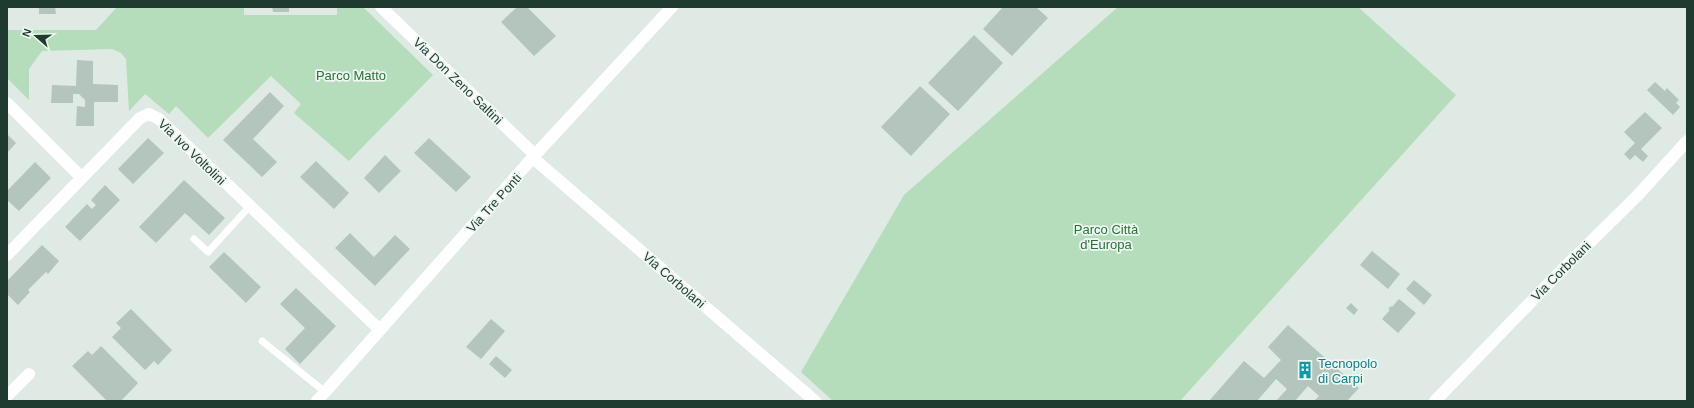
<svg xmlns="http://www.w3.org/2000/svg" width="1694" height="408" viewBox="0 0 1694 408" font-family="Helvetica,sans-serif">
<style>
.green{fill:#b5ddbb}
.building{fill:#b3c5bc}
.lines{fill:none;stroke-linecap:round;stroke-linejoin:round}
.service{stroke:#fff;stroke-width:7}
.minor{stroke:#fff;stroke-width:12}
.tertiary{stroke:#fff;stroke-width:12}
.labels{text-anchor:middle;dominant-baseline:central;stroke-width:3.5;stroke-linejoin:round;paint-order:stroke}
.park-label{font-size:13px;fill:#28733a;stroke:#eef7f1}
.street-label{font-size:13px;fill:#1f3b2f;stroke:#eef7f1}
.culture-label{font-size:13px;fill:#0d838f;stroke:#eef7f1;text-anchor:start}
</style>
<rect width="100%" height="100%" fill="#deeae3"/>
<!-- green -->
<path class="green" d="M117 7H244V15H337V7H363L433 75 349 161 294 113 301 104 271 76 208 138 176 106 169 114 145 94 129 111 126 59 121 53 112 49 42 51 29 69V100L7 78V30H96Z
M1118 7H1358L1456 95 1180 401H833L801 372 904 195Z"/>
<!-- building -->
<path class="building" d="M39 7H55L56 14H39Z
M272 7H289V12H273Z
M517 7H527L556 36 534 56 501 22Z
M1003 7H1036L1048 18 1012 56 983 29Z
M974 35 1003 63 958 111 928 83Z
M77 60 93 61V84L118 85V102H94V126H76L77 106 85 107V100L79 94H73V103H51L52 85 76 86Z
M1655 82 1665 91 1667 88 1679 100 1676 103 1680 107 1673 115 1647 90Z
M920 86 950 114 911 156 881 127Z
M270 92 284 106 253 139 277 162 262 177 223 140Z
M1645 112 1662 128 1641 149 1648 156 1643 162 1635 155 1630 160 1624 154 1635 143 1624 132Z
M7 134 16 143 7 153Z
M148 138 164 153 133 184 118 169Z
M429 138 471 177 456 192 414 153Z
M385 155 401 171 379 193 364 178Z
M316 161 349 193 334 209 300 177Z
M35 162 51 178 19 211 7 200V191Z
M184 180 225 218 209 235 185 213 156 243 139 227Z
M105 185 120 200 80 241 65 227 87 204 92 209 96 205 91 200Z
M350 233 374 257 395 235 410 249 375 286 335 248Z
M42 245 59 261 48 274 46 272 28 290 30 292 18 305 7 294V281Z
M1372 251 1400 274 1388 289 1360 265Z
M224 252 261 287 246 303 209 267Z
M1414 280 1432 295 1424 305 1406 289Z
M296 288 336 326 300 364 285 349 305 328 280 304Z
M1399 299 1416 313 1398 333 1382 319 1390 310 1388 309 1391 306 1392 307Z
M1351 303 1358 310 1354 315 1346 308Z
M131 309 172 350 158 365 154 361 145 370 112 337 121 328 116 323Z
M491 319 505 331 481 359 466 347Z
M1288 325 1359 388 1347 401H1314L1319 396 1308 386 1295 401H1276L1287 389 1276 379 1257 401H1209L1244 361 1264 378 1281 360 1268 347Z
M101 346 138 383 121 401H107L72 366 88 351 92 355Z
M496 356 512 370 505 378 489 364Z"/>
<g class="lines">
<!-- service -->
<path class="service" d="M194 239 208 252 250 206
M262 341 325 392"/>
<!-- minor -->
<path class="minor" d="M381 7 535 155
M7 103 81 177
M533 158 815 401
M7 255 140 118 149 114 159 119 380 330
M7 396 29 374
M1435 401 1556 276 1638 195 1687 141"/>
<!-- tertiary -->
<path class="tertiary" d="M317 401 535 155 672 7"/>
</g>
<!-- icons -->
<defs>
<g id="building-bare" transform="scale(1.38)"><path d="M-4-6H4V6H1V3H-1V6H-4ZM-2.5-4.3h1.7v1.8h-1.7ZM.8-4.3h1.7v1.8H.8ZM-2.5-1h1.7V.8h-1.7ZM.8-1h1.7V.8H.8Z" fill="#0f9aa8" stroke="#eef7f1" stroke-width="2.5" paint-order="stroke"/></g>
</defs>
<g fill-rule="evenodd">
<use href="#building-bare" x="1305" y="370"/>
</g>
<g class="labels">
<!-- park labels -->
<g class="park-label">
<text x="351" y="75">Parco Matto</text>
<text x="1106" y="229">Parco Città<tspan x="1106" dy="15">d'Europa</tspan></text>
</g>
<!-- street labels -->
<g class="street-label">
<text transform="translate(458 81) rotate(44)">Via Don Zeno Saltini</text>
<text transform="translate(192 152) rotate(44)">Via Ivo Voltolini</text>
<text transform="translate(494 203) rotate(-48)">Via Tre Ponti</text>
<text transform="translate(1561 271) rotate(-45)">Via Corbolani</text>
<text transform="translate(674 280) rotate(41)">Via Corbolani</text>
</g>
<!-- culture labels -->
<g class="culture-label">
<text x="1318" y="363">Tecnopolo<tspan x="1318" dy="15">di Carpi</tspan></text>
</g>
</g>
<!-- border -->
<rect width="1694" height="408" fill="none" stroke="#1f3b2f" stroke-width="16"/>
<!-- north arrow -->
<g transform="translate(36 36) rotate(290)" stroke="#eef7f1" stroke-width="3" paint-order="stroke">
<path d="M0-3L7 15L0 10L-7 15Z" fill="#1f3b2f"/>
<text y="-6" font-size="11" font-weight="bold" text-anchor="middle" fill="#1f3b2f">N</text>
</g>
</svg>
